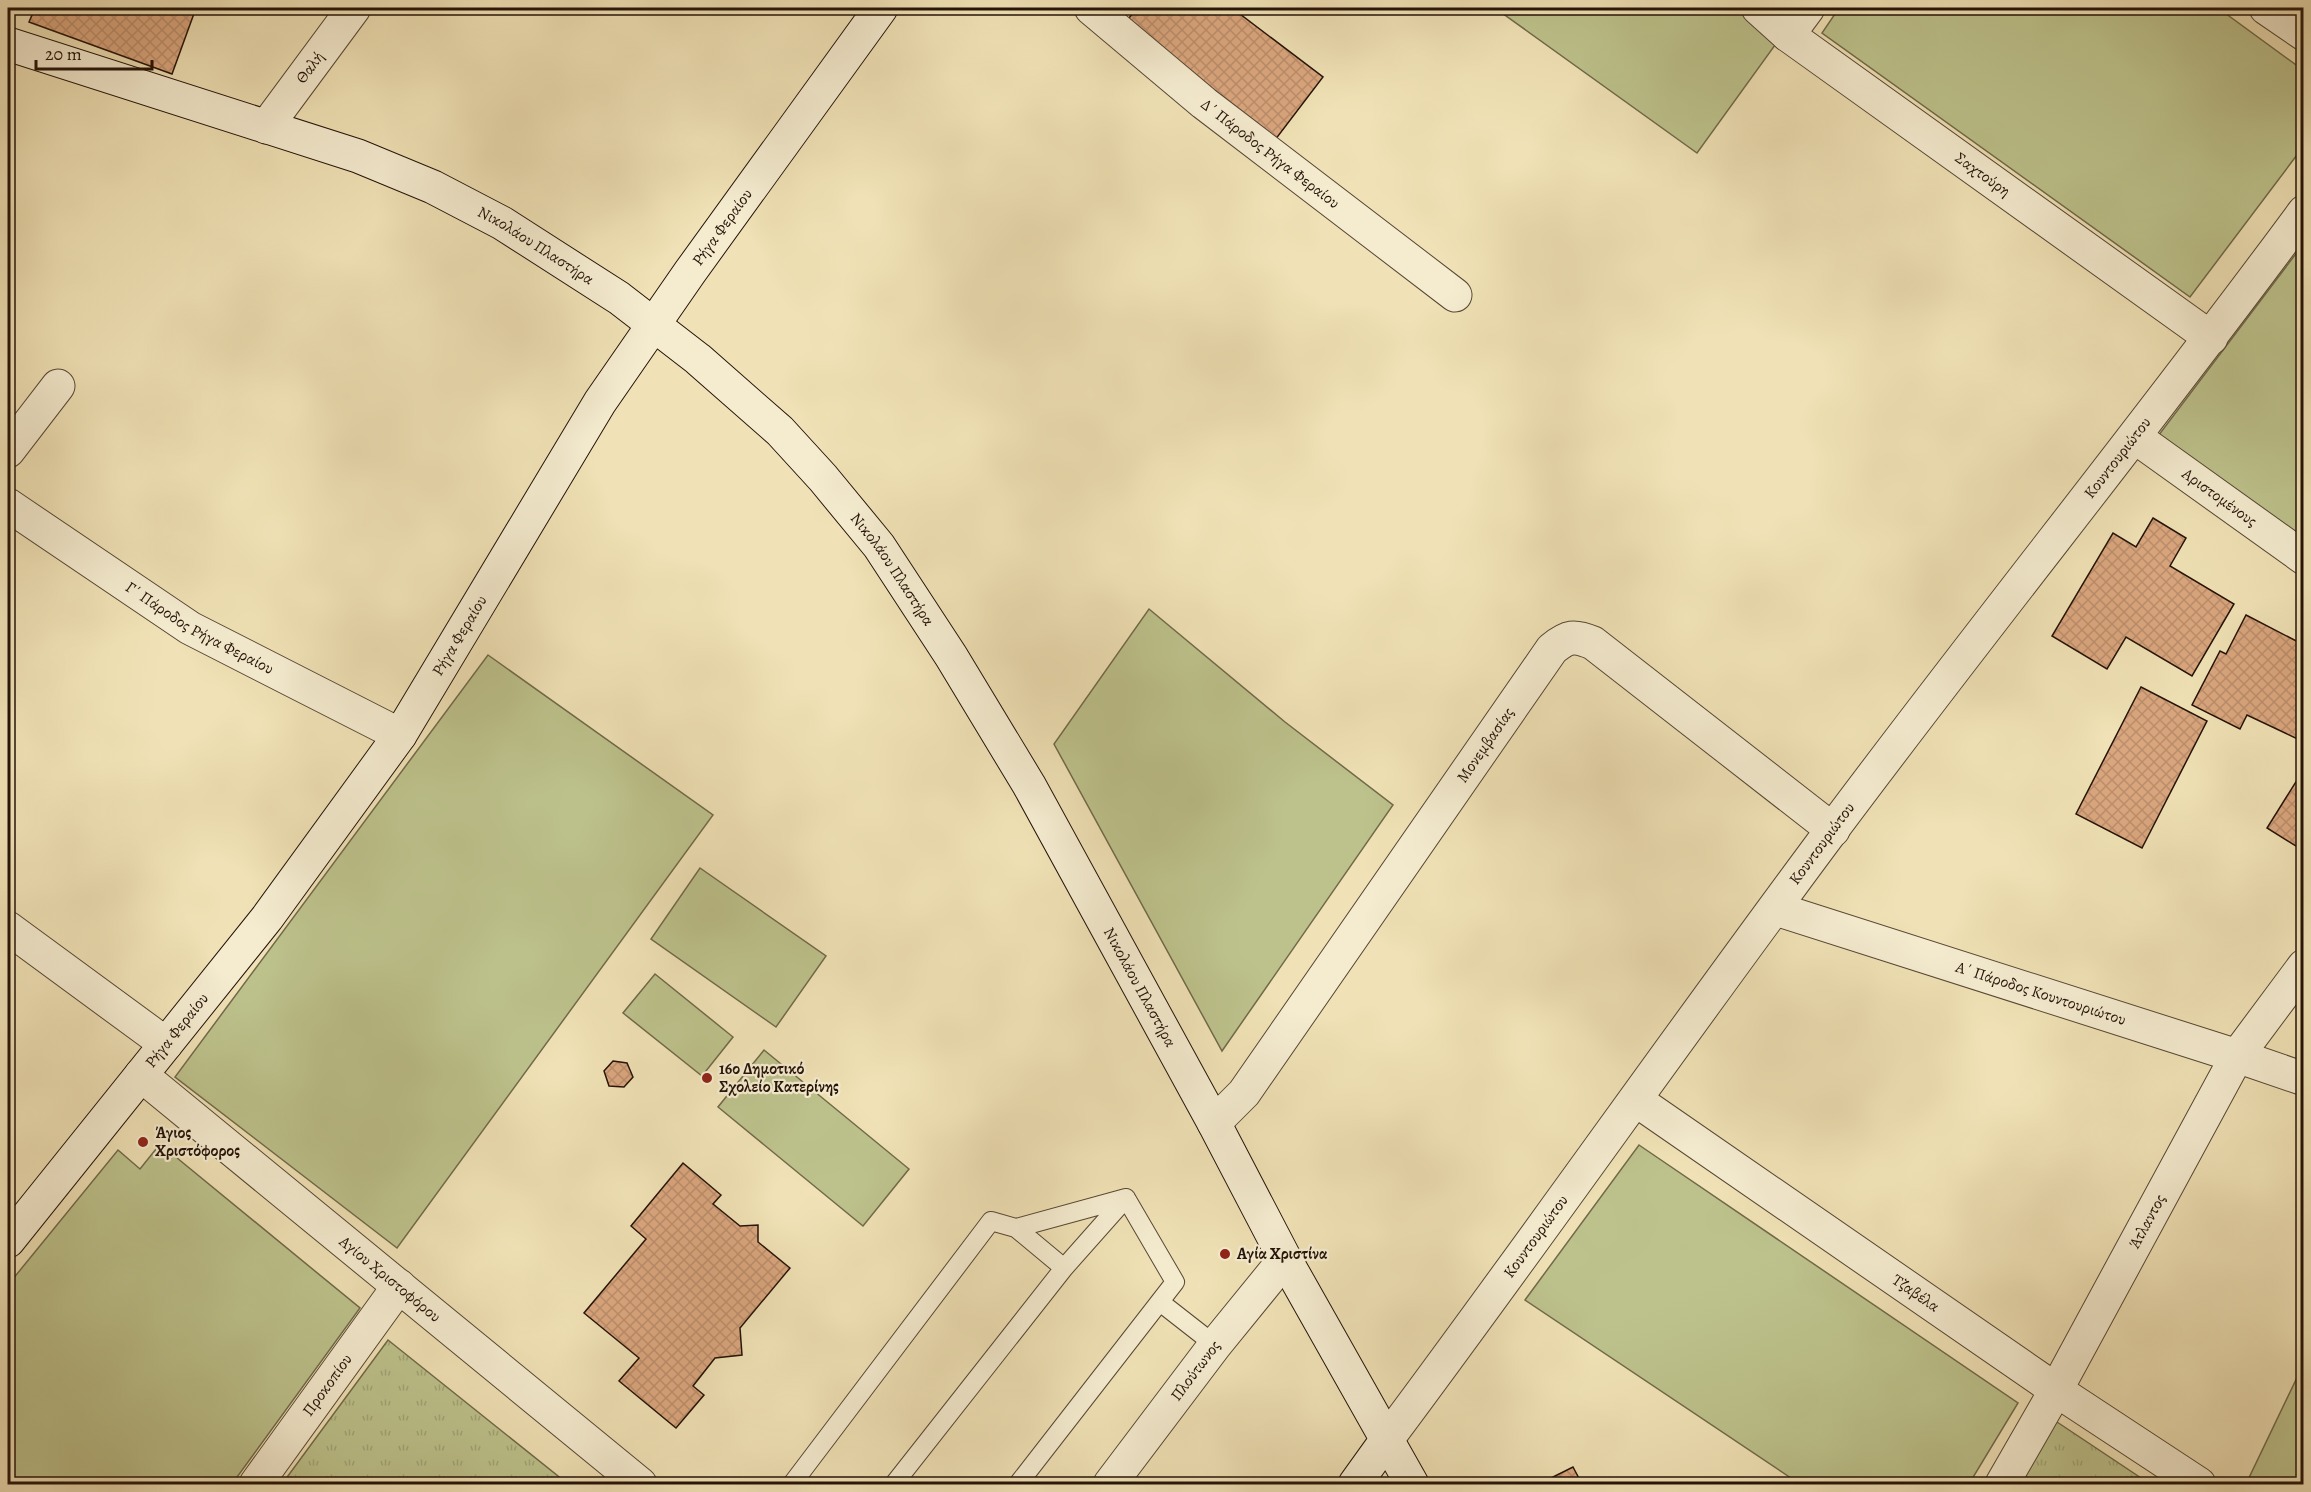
<svg xmlns="http://www.w3.org/2000/svg" width="2311" height="1492" viewBox="0 0 2311 1492" font-family="Alegreya,serif">
<style>
.green{fill:#bdc28c;stroke:#706a4a;stroke-width:1.5}
.park{fill:url(#park-tufts);stroke:#706a4a;stroke-width:1.5}
.building{fill:url(#building-cross-hatch);stroke:#241309;stroke-width:1.5}
.lines{fill:none;stroke-linecap:round;stroke-linejoin:round}
.lane-casing{stroke:#574734;stroke-width:20}
.street-casing{stroke:#574734;stroke-width:35}
.secondary-casing{stroke:#241309;stroke-width:35}
.lane{stroke:#f5ecd0;stroke-width:18}
.street{stroke:#f5ecd0;stroke-width:33}
.secondary{stroke:#f5ecd0;stroke-width:33}
.poi-dot{fill:#8f2418;stroke:#f5ecd0;stroke-width:2}
.labels{text-anchor:middle;dominant-baseline:central;stroke-width:4.5;stroke-linejoin:round;paint-order:stroke}
.street-label{font-size:16px;fill:#241309;stroke:#f5ecd0}
.poi-label{font-size:16px;font-weight:bold;fill:#241309;stroke:#f5ecd0;text-anchor:start}
</style>
<defs>
<pattern id="park-tufts" width="24" height="20" patternUnits="userSpaceOnUse" patternTransform="scale(1.5)"><rect width="24" height="20" fill="#bdc28c"/><path d="M3 7l-1-3M5 7V3M7 7l1-3M15 17l-1-3M17 17v-4M19 17l1-3" fill="none" stroke="#a2a677"/></pattern>
<pattern id="building-cross-hatch" width="8" height="8" patternUnits="userSpaceOnUse" patternTransform="scale(1.5)"><rect width="8" height="8" fill="#daa67e"/><path d="M0 0l8 8M0 8l8-8" fill="none" stroke="#bb8e6c"/></pattern>
</defs>
<rect width="100%" height="100%" fill="#f0e2b6"/>
<filter id="stains"><feTurbulence type="fractalNoise" baseFrequency=".00333" numOctaves="4"/><feColorMatrix values="0 0 0 0 .2 0 0 0 0 .09 0 0 0 0 .02 0 0 0 .5 -.17"/></filter>
<radialGradient id="worn" r=".72"><stop offset=".6" stop-color="#630" stop-opacity="0"/><stop offset="1" stop-color="#630" stop-opacity=".3"/></radialGradient>
<!-- green -->
<path class="green" d="M1495 8H1737L1778 41 1697 153Z
M1839 8H2218L2303 70V147L2190 297 1822 33Z
M2301 247 2303 248V545L2155 440Z
M1149 609 1285 722 1393 805 1222 1051 1054 744Z
M488 655 713 815 397 1248 175 1077Z
M700 868 826 956 776 1027 651 939Z
M655 974 733 1037 702 1076 623 1013Z
M764 1050 909 1169 863 1226 718 1107Z
M160 1144 360 1308 232 1484H8V1285L118 1150 140 1169Z
M1639 1145 2018 1403 1969 1484H1800L1525 1300Z
M2303 1365V1484H2246Z"/>
<!-- park -->
<path class="park" d="M388 1340 568 1484H282Z
M2048 1416 2150 1484H2009Z"/>
<!-- building -->
<path class="building" d="M35 8H196L172 74 29 22Z
M1137 8H1232L1323 77 1275 140 1125 23Z
M2153 518 2186 538 2170 566 2234 604 2192 676 2126 637 2107 669 2052 636 2113 533 2136 547Z
M2246 615 2304 645V742L2247 715 2240 729 2192 705 2220 651 2226 654Z
M2141 687 2207 721 2142 848 2076 814Z
M2304 769V851L2267 828Z
M613 1061 627 1063 633 1077 624 1087 609 1086 604 1071Z
M683 1163 721 1195 713 1204 740 1226 758 1225V1242L790 1268 740 1328 742 1355 715 1358 693 1386 704 1395 676 1428 619 1381 639 1358 584 1313 646 1239 631 1226Z
M1573 1467 1582 1484H1539Z"/>
<g class="lines">
<!-- lane casing -->
<g class="lane-casing">
<path id="lane" d="M1016 1228 1064 1268
M1160 1302 1215 1345
M792 1484 991 1221 1016 1228 1126 1198
M894 1484 1064 1268 1126 1198
M1018 1484 1175 1282 1126 1198"/>
</g>
<!-- street casing -->
<g class="street-casing">
<g id="street">
<path id="s1" d="M1091 8 1204 103 1455 295"/>
<path id="s2" d="M1758 8 1788 35 2211 338"/>
<path d="M2266 8 2304 34"/>
<path d="M1788 35 1808 8"/>
<path id="s3" d="M266 127 354 8"/>
<path id="s4" d="M2135 437 2304 558"/>
<path d="M8 451 58 386"/>
<path id="s5" d="M8 505 190 628 400 735"/>
<path id="s6" d="M1776 909 2237 1056 2304 1079"/>
<path d="M8 928 166 1044"/>
<path id="s7" d="M141 1075 640 1484"/>
<path id="s8" d="M1636 1100 2056 1390 2199 1484"/>
<path id="s9" d="M1214 1123 1244 1093 1552 649C1568 636 1574 635 1593 643L1833 830"/>
<path id="s10" d="M1388 1438C1538 1237 1682 1031 1832 830 1987 622 2150 421 2304 212"/>
<path id="s11" d="M256 1484 399 1286"/>
<path id="s12" d="M1110 1484 1215 1345 1285 1259"/>
<path id="s13" d="M2002 1484 2056 1390 2237 1056 2304 966"/>
</g>
</g>
<!-- secondary casing -->
<g class="secondary-casing">
<g id="secondary">
<path id="s14" d="M8 44 358 156 433 187 502 223 619 298 698 359 780 431 823 478 879 546 951 656 1029 785 1214 1123 1285 1259 1412 1484"/>
<path id="s15" d="M8 1241 267 918 400 735 600 402 690 272 881 8"/>
<path d="M1355 1484 1388 1438"/>
</g>
</g>
<!-- lane -->
<use href="#lane" class="lane"/>
<!-- street -->
<use href="#street" class="street"/>
<!-- secondary -->
<use href="#secondary" class="secondary"/>
</g>
<!-- markers -->
<g class="poi-dot">
<circle cx="707" cy="1078" r="6"/>
<circle cx="143" cy="1142" r="6"/>
<circle cx="1225" cy="1254" r="6"/>
</g>
<g class="labels">
<!-- street labels -->
<g class="street-label">
<text stroke="none"><textPath href="#s3" startOffset="74">Θαλή</textPath></text>
<text stroke="none"><textPath href="#s1" startOffset="231">Δ΄ Πάροδος Ρήγα Φεραίου</textPath></text>
<text stroke="none"><textPath href="#s2" startOffset="280">Σαχτούρη</textPath></text>
<text stroke="none"><textPath href="#s15" startOffset="1242">Ρήγα Φεραίου</textPath></text>
<text stroke="none"><textPath href="#s14" startOffset="567">Νικολάου Πλαστήρα</textPath></text>
<text stroke="none"><textPath href="#s10" startOffset="1222">Κουντουριώτου</textPath></text>
<text stroke="none"><textPath href="#s4" startOffset="104">Αριστομένους</textPath></text>
<text stroke="none"><textPath href="#s14" startOffset="1053">Νικολάου Πλαστήρα</textPath></text>
<text stroke="none"><textPath href="#s5" startOffset="228">Γ΄ Πάροδος Ρήγα Φεραίου</textPath></text>
<text stroke="none"><textPath href="#s15" startOffset="756">Ρήγα Φεραίου</textPath></text>
<text stroke="none"><textPath href="#s9" startOffset="466">Μονεμβασίας</textPath></text>
<text stroke="none"><textPath href="#s10" startOffset="736">Κουντουριώτου</textPath></text>
<text stroke="none"><textPath href="#s14" startOffset="1539">Νικολάου Πλαστήρα</textPath></text>
<text stroke="none"><textPath href="#s6" startOffset="278">Α΄ Πάροδος Κουντουριώτου</textPath></text>
<text stroke="none"><textPath href="#s15" startOffset="270">Ρήγα Φεραίου</textPath></text>
<text stroke="none"><textPath href="#s13" startOffset="300">Άτλαντος</textPath></text>
<text stroke="none"><textPath href="#s10" startOffset="250">Κουντουριώτου</textPath></text>
<text stroke="none"><textPath href="#s7" startOffset="322">Αγίου Χριστοφόρου</textPath></text>
<text stroke="none"><textPath href="#s8" startOffset="340">Τζαβέλα</textPath></text>
<text stroke="none"><textPath href="#s12" startOffset="142">Πλούτωνος</textPath></text>
<text stroke="none"><textPath href="#s11" startOffset="122">Προκοπίου</textPath></text>
</g>
<!-- poi labels -->
<g class="poi-label">
<text x="719" y="1069">16ο Δημοτικό<tspan x="719" dy="18">Σχολείο Κατερίνης</tspan></text>
<text x="155" y="1133">Άγιος<tspan x="155" dy="18">Χριστόφορος</tspan></text>
<text x="1237" y="1254">Αγία Χριστίνα</text>
</g>
</g>
<!-- margin -->
<rect width="2311" height="1492" fill="none" stroke="#f0e2b6" stroke-width="30"/>
<rect x="9" y="9" width="2293" height="1474" fill="none" stroke="#241309" stroke-width="3"/>
<rect x="15" y="15" width="2281" height="1462" fill="none" stroke="#241309" stroke-width="1.5"/>
<!-- scale -->
<path d="M36 60v9h116v-9" fill="none" stroke="#241309" stroke-width="3"/>
<text x="45" y="60" font-size="18" fill="#241309" stroke="#f5ecd0" stroke-width="4.5" paint-order="stroke">20 m</text>
<rect width="100%" height="100%" filter="url(#stains)"/>
<rect width="100%" height="100%" fill="url(#worn)"/>
</svg>
